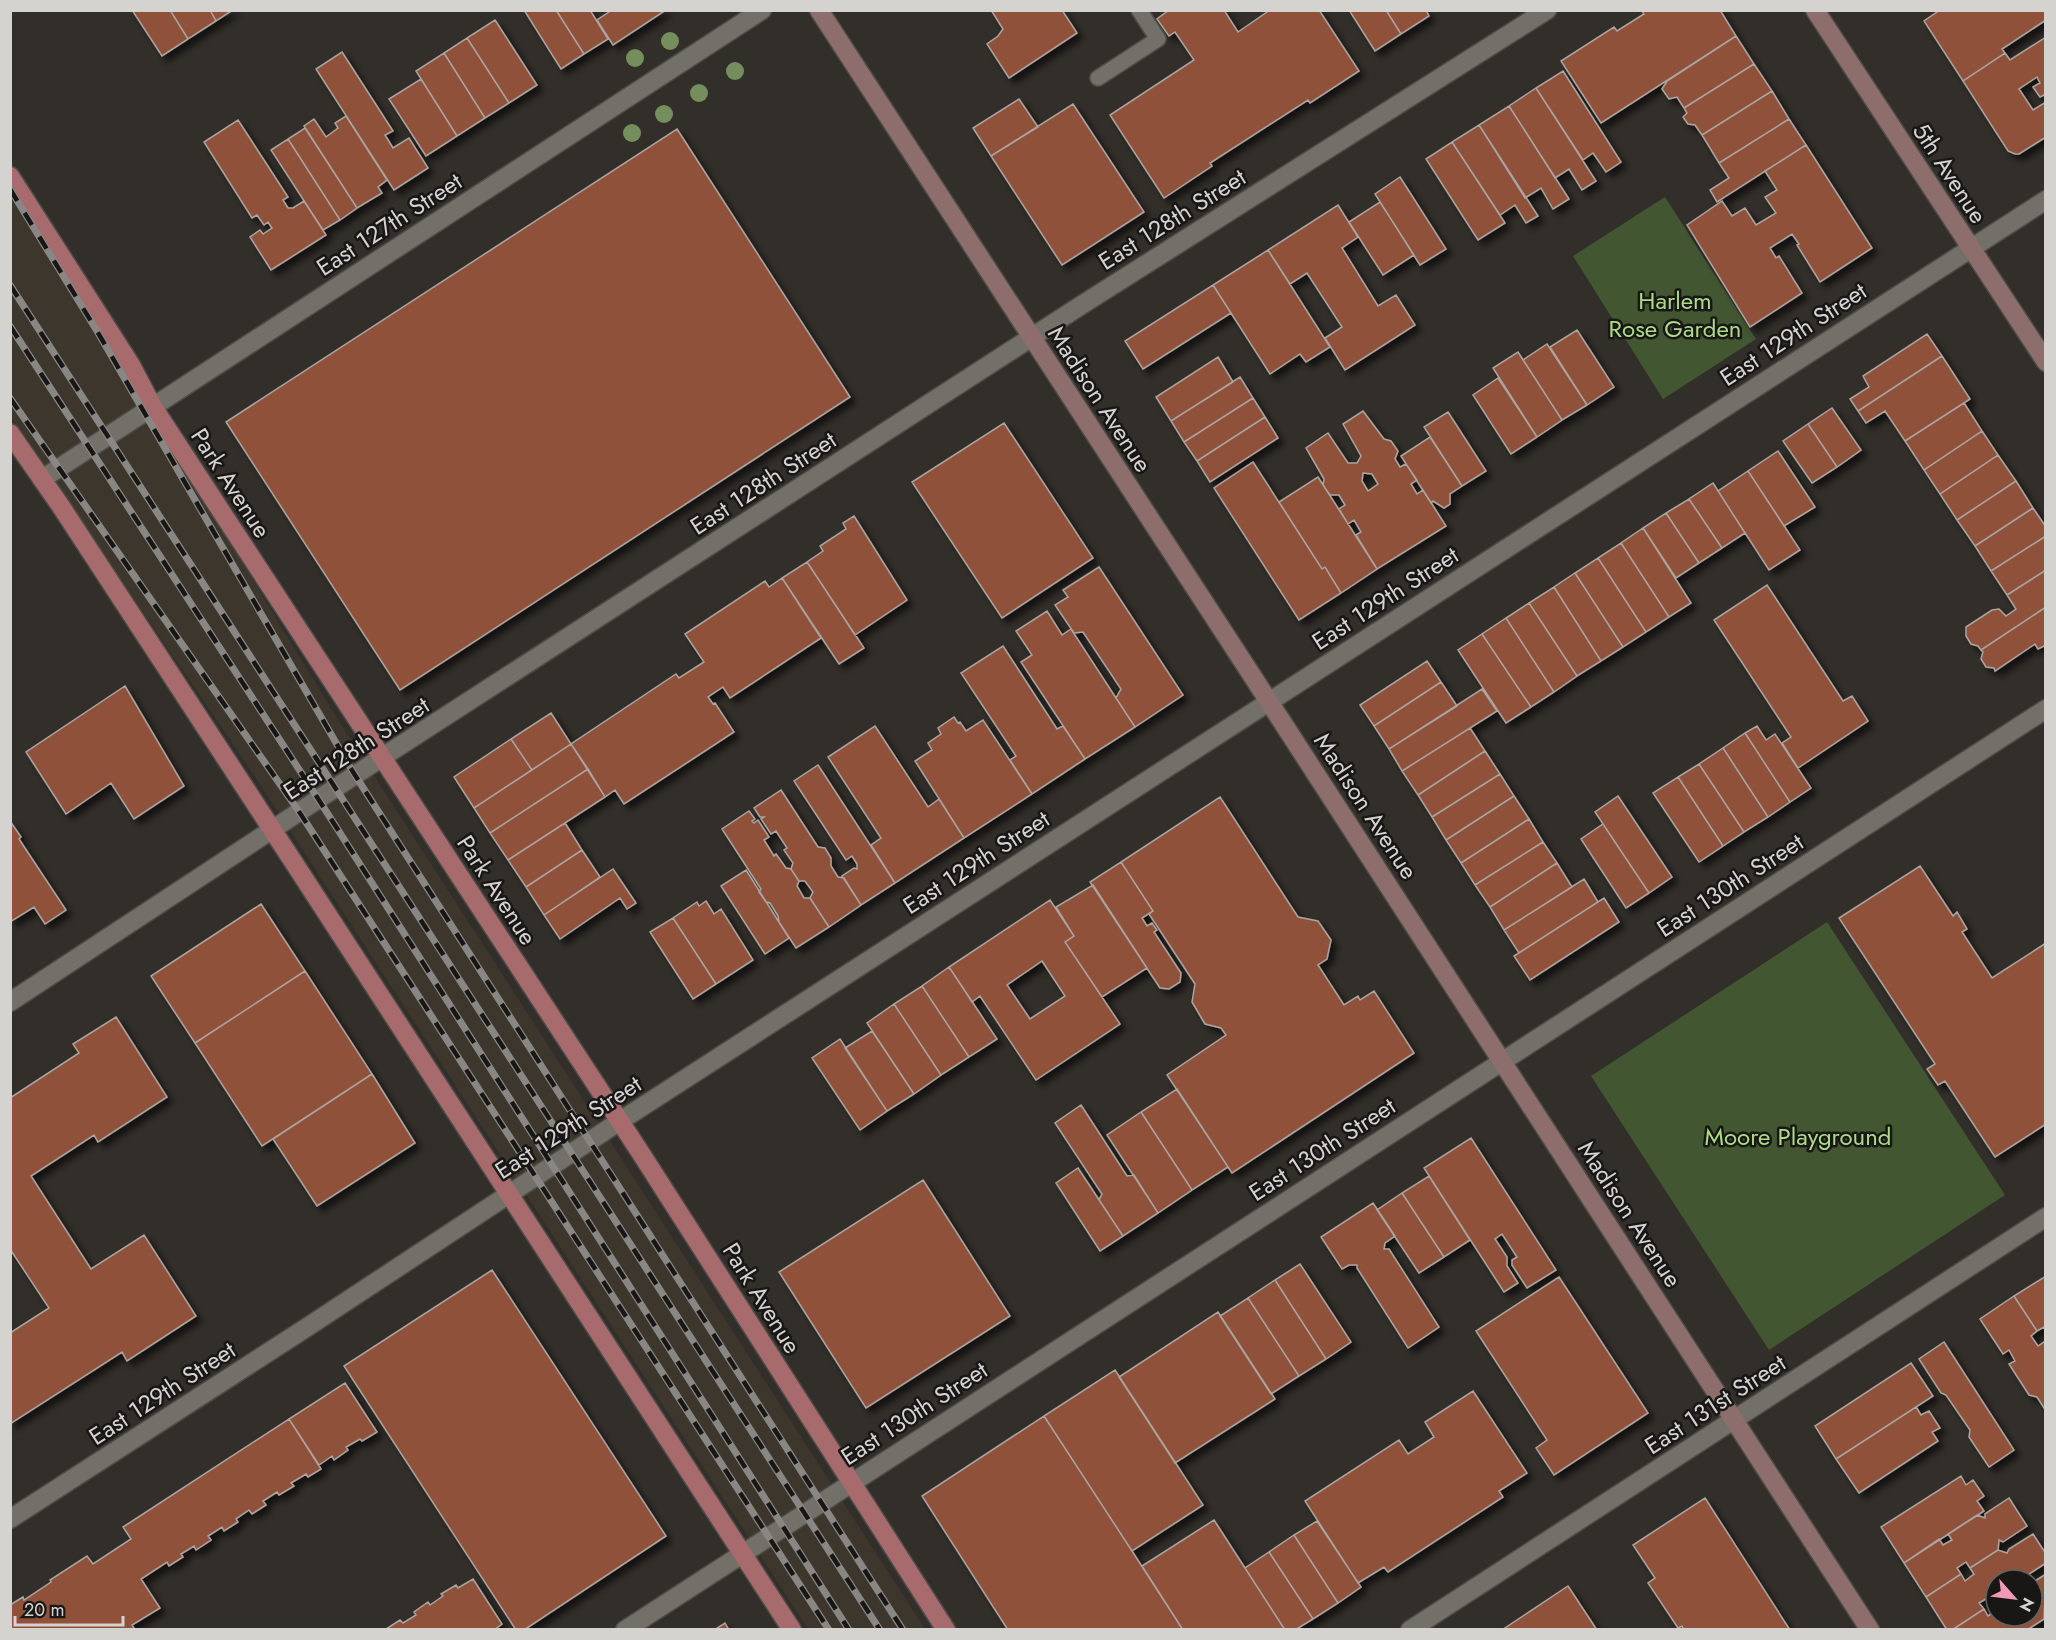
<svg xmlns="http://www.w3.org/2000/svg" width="2056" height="1640" viewBox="0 0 2056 1640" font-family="Jost,sans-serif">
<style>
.built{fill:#3d362c}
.green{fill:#425632}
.building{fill:#90513b;stroke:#aba4a1;stroke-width:1.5;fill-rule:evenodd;filter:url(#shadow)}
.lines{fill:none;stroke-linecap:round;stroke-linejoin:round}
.lane-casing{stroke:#4e4c48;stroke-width:18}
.street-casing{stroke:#4e4c48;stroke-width:21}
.secondary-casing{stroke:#4e4c48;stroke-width:21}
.primary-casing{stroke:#4e4c48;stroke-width:21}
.lane{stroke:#73706a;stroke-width:15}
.street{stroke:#73706a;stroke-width:18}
.secondary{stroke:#8d6e6c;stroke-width:18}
.primary{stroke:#a76b6d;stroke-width:18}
.rail-casing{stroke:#898783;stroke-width:7}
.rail{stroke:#191715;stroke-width:4.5;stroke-dasharray:14;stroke-linecap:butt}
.tree{fill:#758e5d}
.labels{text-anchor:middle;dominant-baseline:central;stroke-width:5;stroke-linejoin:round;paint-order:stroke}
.street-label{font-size:24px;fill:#d5d3d0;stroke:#191715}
.park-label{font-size:24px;fill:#acdb87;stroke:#191715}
</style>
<defs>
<filter id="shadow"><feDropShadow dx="5.5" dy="5.5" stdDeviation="3" flood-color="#0009"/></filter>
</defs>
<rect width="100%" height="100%" fill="#322f2a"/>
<!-- built -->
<path class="built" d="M10 181 340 723 925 1629H808L260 784 11 417Z"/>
<!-- green -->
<path class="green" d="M1665 197 1756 339 1663 399 1573 256Z
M1827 922 2005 1195 1769 1350 1591 1076Z"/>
<!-- building -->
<path class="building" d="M132 10H170L188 39 162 56Z
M170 10H210L216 21 188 39Z
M210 10H233L216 21Z
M524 10H556L584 54 561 69Z
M556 10H590L608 39 584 54Z
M612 10H666L613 45 597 20Z
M991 10H1062L1077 33 1009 78 987 44 998 36 1003 29Z
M1169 10H1224L1238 32 1270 10H1319L1359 71 1310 103 1308 100 1210 163 1212 166 1164 198 1110 115 1194 60 1175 32 1169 36 1157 19Z
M1349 10H1386L1401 34 1375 51Z
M1386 10H1426L1429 16 1401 34Z
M1641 10H1720L1736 36 1601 123 1561 61 1614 27 1617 31 1644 14Z
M1940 10H2046V20L2002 49 2005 53 1963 81 1924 21Z
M495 20 537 85 509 103 467 38Z
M1736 36 1754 64 1684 108 1677 97 1669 99 1662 89 1667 81Z
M2046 37V94L2040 97 2033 87 2040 83 2037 77 2019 89 2033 110 2046 102V137L2019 154H2015L2008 151 1963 81 2005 53 2010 60Z
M467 38 509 103 485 118 444 53Z
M342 52 393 131 385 135 393 148 409 138 428 168 394 190 316 69Z
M444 53 485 118 457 136 416 71Z
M1754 64 1772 91 1702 135 1695 125 1688 124 1683 117 1687 113 1684 108Z
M1563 71 1621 162 1606 172 1593 153 1583 160 1536 88Z
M421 79 457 136 426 156 389 99Z
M1536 88 1596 181 1582 190 1569 169 1555 178 1509 106Z
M1772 91 1789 119 1719 163 1702 135Z
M1019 99 1038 127 991 156 973 128Z
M1073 104 1144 212 1062 265 991 156Z
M1509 106 1569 199 1553 209 1541 188 1525 198 1479 125Z
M346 116 387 180 378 187 382 193 357 208 304 126 314 119 326 137 338 128 335 123Z
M1789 119 1806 145 1717 202 1710 190 1729 178 1719 163Z
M238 120 288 197 283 200 288 208H293L304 201 326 235 271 270 250 237 260 230 263 234 272 228 268 222 264 225 257 215 252 218 204 142Z
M1479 125 1538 216 1526 223 1515 205 1500 215 1452 142Z
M305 128 357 208 340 220 288 139Z
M677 129 850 397 400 690 226 422Z
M288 139 340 220 323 230 271 150Z
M1452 142 1505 223 1478 240 1426 159Z
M1806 145 1872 248 1820 282 1797 245 1799 244 1792 234 1770 248 1776 258 1779 256 1802 293 1750 327 1687 225 1722 201 1732 216 1745 208 1756 225 1776 213 1765 197 1777 190 1765 171Z
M1400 177 1446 249 1420 265 1375 194Z
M1380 202 1414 255 1383 275 1349 222Z
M1338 205 1358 237 1342 248 1378 306 1396 295 1415 325 1345 370 1325 338 1342 327 1307 273 1290 284 1268 250Z
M1268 250 1330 347 1306 362 1300 354 1270 374 1213 285Z
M1213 285 1231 313 1143 369 1125 341Z
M1577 330 1614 387 1587 405 1550 347Z
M1927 334 1942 356 1858 411 1850 399 1869 387 1863 376Z
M1547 344 1587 405 1562 420 1523 360Z
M1518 352 1562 420 1537 437 1493 368Z
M1942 356 1970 399 1905 441 1885 411 1866 423 1858 411Z
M1218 357 1233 382 1171 421 1156 397Z
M1240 377 1253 398 1184 442 1171 421Z
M1498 378 1537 437 1511 454 1473 395Z
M1253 398 1265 417 1197 461 1184 442Z
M1964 403 1982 431 1924 470 1905 441Z
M1832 408 1861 450 1837 467 1808 424Z
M1363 411 1384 439 1391 441 1398 451 1395 459 1400 467 1406 464 1417 480 1411 484 1417 494 1423 490 1446 526 1377 569 1356 535 1361 532 1354 520 1348 524 1339 509 1345 505 1339 495H1330L1323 485 1324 479 1306 448 1328 433 1348 463H1357L1361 456 1343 424ZM1363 473 1372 474 1378 484 1368 491 1362 481Z
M1448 412 1486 471 1462 486 1424 427Z
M1265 417 1278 438 1210 482 1197 461Z
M1004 423 1093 558 1002 618 912 482Z
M1808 424 1837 467 1812 483 1783 441Z
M1982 431 1998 455 1940 494 1924 470Z
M1430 437 1462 486 1450 494V504L1444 508 1433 501 1431 503 1401 456Z
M1778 451 1815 507 1784 526 1748 471Z
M1998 455 2016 481 1957 520 1940 494Z
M1253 462 1322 569 1325 567 1341 593 1299 620 1214 488Z
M1748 471 1800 550 1769 570 1718 491Z
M1318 477 1377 569 1341 593 1325 567 1322 569 1279 502Z
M2016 481 2033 508 1975 546 1957 520Z
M1713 483 1745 533 1722 548 1689 499Z
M1689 499 1722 548 1699 563 1666 513Z
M2033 508 2046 527V536L1991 571 1975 546Z
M1666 513 1699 563 1676 578 1643 528Z
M854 516 907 600 855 635 807 562 823 551 820 546 846 529 843 523Z
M1643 528 1691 603 1669 617 1621 543Z
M2046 536V570L2007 595 1991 571Z
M1621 543 1669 617 1646 632 1598 558Z
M1598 558 1646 632 1623 647 1575 573Z
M807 562 864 648 839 664 782 578Z
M1099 567 1183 695 1135 727 1116 698 1121 689 1083 632 1074 633 1055 605 1068 597 1063 590Z
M2046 570V607L1981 650 1978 646 1971 644 1966 636V627L1992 610 1999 609 2006 616 2016 609 2007 595Z
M1575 573 1623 647 1601 661 1554 587Z
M782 578 821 638 730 698 723 687 708 697 713 704 715 703 734 732 624 804 615 790 605 797 571 744 676 674 679 678 704 662 685 634 765 581 769 587Z
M1767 585 1843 701 1852 696 1868 721 1798 768 1782 743 1791 737 1714 620Z
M1554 587 1601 661 1577 676 1529 603Z
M1529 603 1577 676 1554 692 1506 618Z
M2046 607V645L2038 649 2035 644 1995 671 1994 668 1986 667 1981 659 1983 652 1981 650Z
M1047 611 1062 635 1071 629 1135 727 1085 759 1021 662 1032 655 1016 631Z
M1506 618 1554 692 1531 707 1482 634Z
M1482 634 1531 707 1506 723 1458 650Z
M1003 646 1057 729 1063 726 1085 759 1032 794 1010 760 1016 756 961 673Z
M1427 661 1441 682 1374 726 1360 705Z
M1441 682 1457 706 1389 749 1374 726Z
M125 686 184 786 134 819 111 783 66 814 26 752Z
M1482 689 1497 711 1402 771 1389 749Z
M551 713 571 744 532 770 511 739Z
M954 717 958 723 960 722 966 731 983 720 1032 794 964 838 915 761 932 750 928 743 941 734 938 728Z
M875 726 928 807 939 799 964 838 895 883 871 845 881 838 828 757Z
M1757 726 1766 740 1775 734 1811 788 1790 802 1745 733Z
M1470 728 1485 751 1418 795 1402 771Z
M1745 733 1790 802 1768 817 1723 748Z
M511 739 532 770 474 808 454 777Z
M571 744 588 769 490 833 474 808Z
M1723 748 1768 817 1744 832 1699 764Z
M1485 751 1500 774 1432 817 1418 795Z
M1699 764 1744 832 1723 846 1678 777Z
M818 765 895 883 861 905 842 876 854 868 857 869V864L852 856 846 860 794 781Z
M588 769 605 797 508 860 490 833Z
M1500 774 1514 796 1446 840 1432 817Z
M1678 777 1723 846 1699 862 1653 793Z
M781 790 818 847 825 848 831 858V866L838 877 844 878 861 905 829 927 810 898 813 892 805 881H799L791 869 793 863 784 850 787 848 776 831 771 834 761 819 764 817H760L754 808Z
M1514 796 1529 819 1461 863 1446 840Z
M1618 796 1672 877 1649 893 1595 812Z
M1220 797 1298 917 1318 921 1331 940 1327 959 1318 965 1344 1005 1358 996 1360 1000 1374 991 1414 1053 1232 1173 1167 1075 1226 1035 1221 1028 1205 1024 1192 1002 1195 984 1149 914 1153 911 1121 862Z
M749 811 755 819 752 821 754 823 758 820 769 837 764 840 774 856 776 854 786 868 791 869 799 881 797 886 804 898H810L829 927 796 948 779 922 778 916 770 903 766 902 759 892 761 889 722 829Z
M1529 819 1543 842 1475 885 1461 863Z
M10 821 21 837 19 839 66 910 45 924 34 907 10 922Z
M565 823 582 850 526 887 508 860Z
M1603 824 1649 893 1626 908 1581 839Z
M1543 842 1557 863 1490 907 1475 885Z
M582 850 600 877 544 915 526 887Z
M1121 862 1153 911 1142 918 1147 926 1152 923 1157 930 1154 932 1181 973 1180 982 1169 989 1160 988 1090 882Z
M1557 863 1572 887 1504 930 1490 907Z
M1920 866 1953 916 1957 912 1967 929 1962 932 1992 978 2046 943V1124L1995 1157 1945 1081 1938 1085 1927 1069 1935 1064 1839 918Z
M613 869 636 903 627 909 620 898 560 939 544 915Z
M746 870 789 938 765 954 721 886Z
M1584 879 1598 902 1519 953 1504 930Z
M1093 885 1147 968 1102 997 1065 942 1074 936 1056 907Z
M1604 898 1619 922 1530 980 1514 956Z
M1050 900 1074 936 1065 942 1120 1024 1036 1080 980 996 972 1002 949 967ZM1042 961 1065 996 1030 1019 1007 985Z
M706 901 714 914 721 909 753 960 716 984 673 918 697 902 699 906Z
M261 904 305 971 195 1043 151 976Z
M673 918 716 984 693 999 650 932Z
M949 967 997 1039 969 1057 922 986Z
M305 971 372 1074 262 1146 195 1043Z
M922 986 969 1057 941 1075 894 1004Z
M894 1004 941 1075 914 1094 867 1023Z
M116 1017 167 1097 98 1142 94 1135 31 1176 91 1269 144 1235 196 1316 127 1361 122 1352 10 1424V1333L49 1308 10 1249V1098L79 1053 73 1044Z
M872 1031 914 1094 887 1111 845 1048Z
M840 1039 887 1111 860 1130 812 1058Z
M372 1074 415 1143 317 1206 273 1139Z
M1177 1089 1228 1167 1192 1190 1141 1112Z
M1081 1105 1127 1176 1134 1175 1158 1213 1123 1236 1099 1200 1102 1194 1055 1123Z
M1141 1112 1192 1190 1158 1213 1107 1135Z
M1471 1138 1556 1270 1527 1288 1512 1265V1260L1517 1257 1502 1234 1495 1239 1507 1257V1266L1518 1283 1504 1292 1424 1168Z
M1078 1168 1123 1236 1100 1251 1056 1183Z
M1429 1176 1470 1240 1444 1257 1402 1193Z
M923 1180 1010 1316 866 1408 779 1272Z
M1402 1193 1444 1257 1419 1273 1377 1210Z
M1373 1203 1395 1236 1385 1243 1384 1249H1389L1439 1327 1408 1348 1357 1268V1265H1349L1342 1269 1321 1237Z
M1300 1264 1351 1342 1326 1359 1275 1280Z
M492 1270 666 1536 524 1630H516L344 1366Z
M2046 1276V1330L2044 1327 2037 1331 2014 1296Z
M1559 1277 1648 1413 1554 1475 1536 1448 1547 1440 1476 1331Z
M1275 1280 1326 1359 1299 1376 1248 1298Z
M2014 1296 2037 1331 2031 1336 2038 1346 2044 1342 2046 1344V1411L2037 1397 2029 1395 2009 1364 2015 1361 2009 1350 2003 1354 1980 1319Z
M1248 1298 1299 1376 1271 1394 1220 1316Z
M1218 1312 1275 1399 1175 1463 1119 1377Z
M1944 1342 2014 1450 1989 1467 1969 1437 1970 1430 1946 1395 1941 1393 1919 1359Z
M1911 1363 1933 1396 1836 1459 1815 1426Z
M1115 1370 1203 1505 1132 1551 1044 1416Z
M345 1383 377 1432 362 1441 360 1439 346 1447 348 1450 334 1460 332 1456 319 1465 289 1419Z
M1473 1391 1527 1473 1499 1491 1503 1497 1388 1572 1384 1567 1358 1583 1305 1501 1399 1440 1408 1454 1434 1437 1425 1422Z
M1916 1407 1921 1415 1929 1411 1940 1428 1932 1432 1938 1441 1859 1493 1836 1459Z
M1044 1416 1132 1551 1183 1630H1008L922 1496Z
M289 1419 321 1469 308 1477 306 1474 291 1483 294 1486 279 1495 277 1492 263 1501 266 1505 252 1514 249 1510 236 1519 238 1522 224 1531 222 1527 208 1536 211 1540 196 1550 194 1546 181 1554 183 1557 169 1566 167 1562 141 1579 160 1608 132 1625 135 1630H10V1605L23 1597 24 1600 51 1582 50 1580 87 1556 93 1564 131 1539 123 1527Z
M1961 1476 1966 1485 1973 1480 1984 1496 1977 1501 1984 1511 1904 1563 1881 1527Z
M1705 1498 1790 1630H1684L1682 1626 1678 1628 1648 1583 1655 1578 1633 1545Z
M2009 1498 2027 1526 2003 1542 1999 1540 1998 1550 1970 1568 1966 1562 1957 1568 1961 1574 1926 1597 1904 1563 1939 1539 1943 1545 1952 1540 1948 1534 1977 1515 1985 1518V1514Z
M1214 1520 1245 1568 1285 1630H1183L1142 1566Z
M1317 1521 1361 1587 1338 1603 1294 1535Z
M2033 1534 2046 1554V1563L2026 1576H2021V1580H1996V1601L1993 1603 1989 1597 1979 1603 1984 1609 1952 1630H1947L1926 1597 1961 1574 1965 1581 1974 1574 1970 1568 1998 1550 2007 1553 2009 1549Z
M1294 1535 1338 1603 1313 1619 1269 1552Z
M1269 1552 1313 1619 1295 1630H1285L1245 1568Z
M2046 1574 2044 1619 2027 1630H1952L1984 1609 1988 1616 1996 1611V1616H2032V1583Z
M473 1579 502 1624 494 1630 386 1629 400 1620 403 1623 416 1615 414 1612 428 1602 430 1605 443 1596 441 1594 456 1585 458 1588Z
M1568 1586 1597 1630H1502Z
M725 1623 729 1630H714Z"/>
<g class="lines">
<!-- lane casing -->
<g class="lane-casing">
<path id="lane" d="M1098 78 1158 39 1139 10"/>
</g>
<!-- street casing -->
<g class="street-casing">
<path id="street" d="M42 479 762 10
M10 1002 381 758 1080 306 1547 10
M10 1519 312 1324 620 1121 2046 200
M625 1630 2046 709
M1410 1630 2046 1217"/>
</g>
<!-- secondary casing -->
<g class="secondary-casing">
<path id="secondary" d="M819 10 1290 734 1870 1630
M1815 10 2046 362"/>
</g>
<!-- primary casing -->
<g class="primary-casing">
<path id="primary" d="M10 176 131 365 153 407 642 1155 946 1630
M10 433 62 508 298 869 792 1630"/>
</g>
<!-- lane -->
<use href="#lane" class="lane"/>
<!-- street -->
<use href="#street" class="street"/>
<!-- secondary -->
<use href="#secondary" class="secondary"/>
<!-- primary -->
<use href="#primary" class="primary"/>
<!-- rail casing -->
<g class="rail-casing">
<path id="rail" d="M10 189 97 331 353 772 903 1630
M10 285 880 1630
M10 326 317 797 849 1630
M10 398 298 810 829 1630"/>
</g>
<!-- rail -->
<use href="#rail" class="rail"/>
</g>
<!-- trees -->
<g class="tree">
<circle cx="670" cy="41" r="9"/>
<circle cx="635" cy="58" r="9"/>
<circle cx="735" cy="71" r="9"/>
<circle cx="699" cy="93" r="9"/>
<circle cx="664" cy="114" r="9"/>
<circle cx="632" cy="133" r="9"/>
</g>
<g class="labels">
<!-- street labels -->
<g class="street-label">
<text transform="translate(1950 173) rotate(57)">5th Avenue</text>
<text transform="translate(1172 219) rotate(-32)">East 128th Street</text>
<text transform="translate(389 224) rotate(-33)">East 127th Street</text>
<text transform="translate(1793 334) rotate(-33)">East 129th Street</text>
<text transform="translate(1100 399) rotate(57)">Madison Avenue</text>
<text transform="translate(231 483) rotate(57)">Park Avenue</text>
<text transform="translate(763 483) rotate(-33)">East 128th Street</text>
<text transform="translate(1385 598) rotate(-33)">East 129th Street</text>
<text transform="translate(356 748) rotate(-33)">East 128th Street</text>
<text transform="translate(1366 806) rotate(57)">Madison Avenue</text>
<text transform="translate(976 862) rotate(-33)">East 129th Street</text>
<text transform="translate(1730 885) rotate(-33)">East 130th Street</text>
<text transform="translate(497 890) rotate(57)">Park Avenue</text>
<text transform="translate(568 1127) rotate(-33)">East 129th Street</text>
<text transform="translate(1322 1149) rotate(-33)">East 130th Street</text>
<text transform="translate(1630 1214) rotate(57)">Madison Avenue</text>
<text transform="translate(762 1298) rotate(58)">Park Avenue</text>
<text transform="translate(162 1393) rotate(-33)">East 129th Street</text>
<text transform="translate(1715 1404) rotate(-33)">East 131st Street</text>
<text transform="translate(914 1413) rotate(-33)">East 130th Street</text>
</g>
<!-- park labels -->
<g class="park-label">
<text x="1675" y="300">Harlem<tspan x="1675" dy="28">Rose Garden</tspan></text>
<text x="1798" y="1136">Moore Playground</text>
</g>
</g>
<!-- border -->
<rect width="2056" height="1640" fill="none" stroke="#d5d3d0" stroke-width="24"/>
<!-- north arrow -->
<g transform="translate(2014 1598) rotate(118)"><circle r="28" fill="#191715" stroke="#646260" stroke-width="1.5"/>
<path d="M0-4.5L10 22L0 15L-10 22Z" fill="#f09ab7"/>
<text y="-9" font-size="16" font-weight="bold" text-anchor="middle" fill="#d5d3d0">N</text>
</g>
<!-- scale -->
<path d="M15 1616v9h108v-9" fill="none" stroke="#d5d3d0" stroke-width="3"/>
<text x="24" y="1616" font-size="18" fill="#d5d3d0" stroke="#191715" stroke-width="4.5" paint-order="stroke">20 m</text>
</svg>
